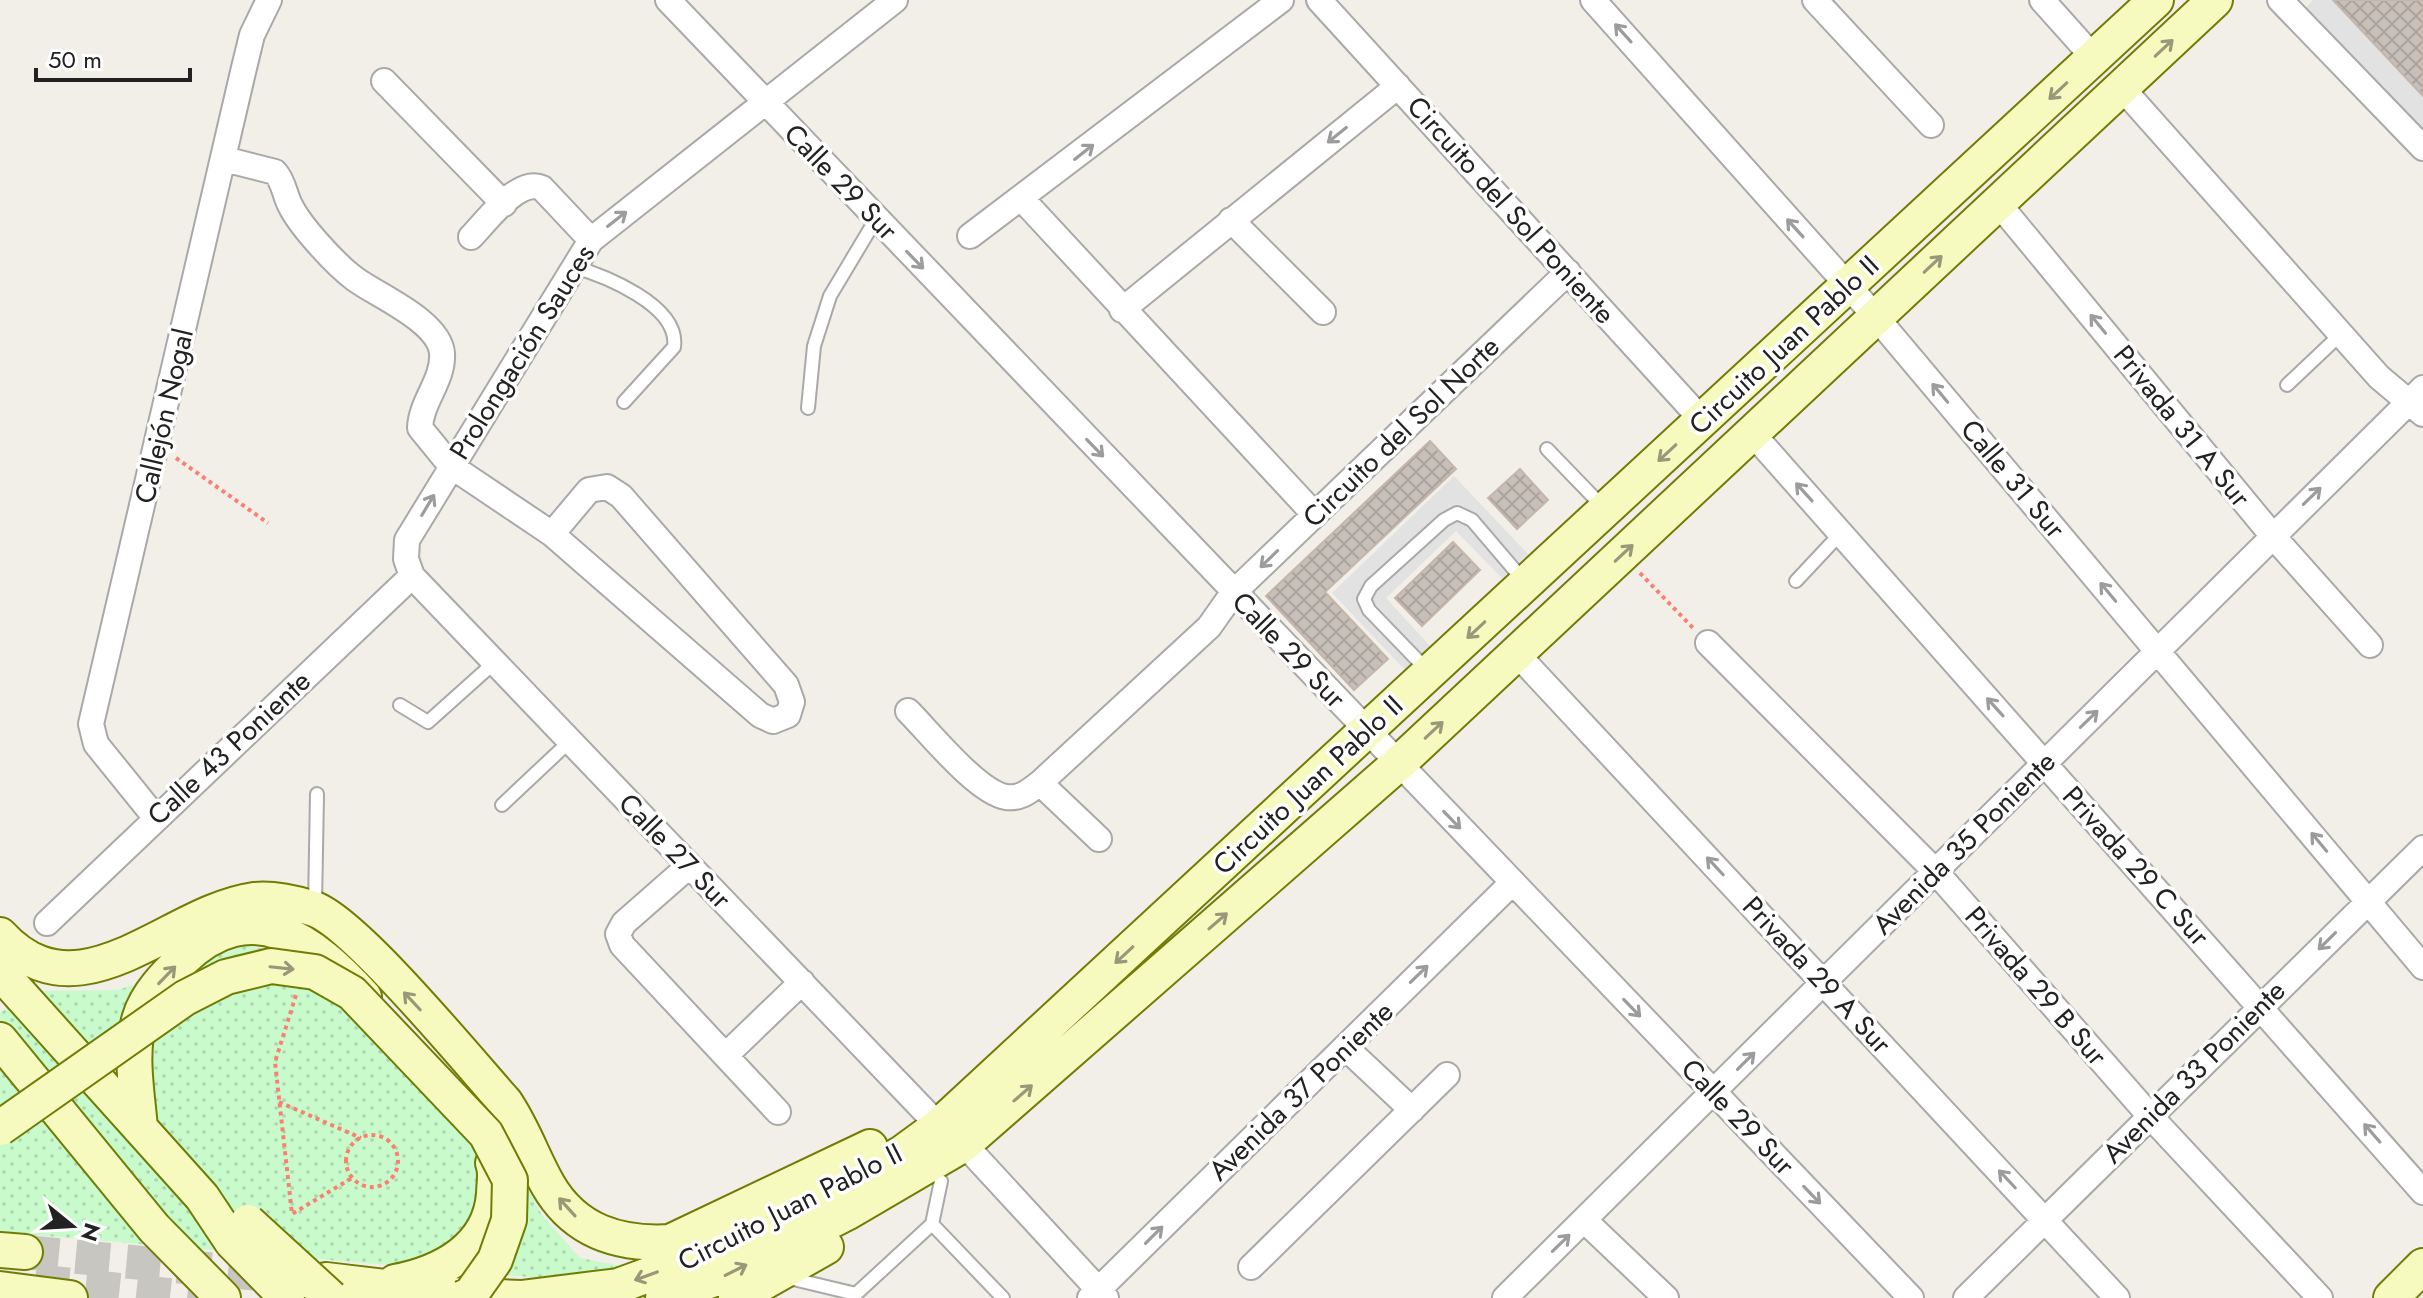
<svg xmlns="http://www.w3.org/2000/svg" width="2423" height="1298" viewBox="0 0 2423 1298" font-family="Jost,sans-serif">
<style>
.park{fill:url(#park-dots)}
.parking{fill:#e2e2e2}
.building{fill:url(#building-cross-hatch);stroke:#c4b6ab;stroke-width:2}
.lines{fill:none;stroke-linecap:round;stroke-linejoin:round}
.secondary-tunnel{stroke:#c8c6c1;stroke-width:34;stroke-dasharray:34 17;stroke-linecap:butt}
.lane-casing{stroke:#a9a9a9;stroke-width:16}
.street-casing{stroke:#a9a9a9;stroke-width:28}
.secondary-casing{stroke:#707d05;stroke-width:38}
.path{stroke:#fa8072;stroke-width:4;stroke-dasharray:4 4;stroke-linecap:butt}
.lane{stroke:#fff;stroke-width:12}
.street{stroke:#fff;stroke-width:24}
.secondary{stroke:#f7fabf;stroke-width:34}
.secondary-bridge-casing{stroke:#707d05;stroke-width:38;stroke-linecap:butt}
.secondary-bridge{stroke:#f7fabf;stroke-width:34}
.oneway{stroke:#9c9c9c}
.oneway2{stroke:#979978}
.labels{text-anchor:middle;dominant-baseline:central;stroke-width:7;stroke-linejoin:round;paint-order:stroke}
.street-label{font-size:28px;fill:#222;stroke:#fff}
</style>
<defs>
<pattern id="park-dots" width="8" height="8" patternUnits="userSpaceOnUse" patternTransform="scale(2)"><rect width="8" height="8" fill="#c8facc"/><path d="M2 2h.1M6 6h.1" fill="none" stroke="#acd6af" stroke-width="1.8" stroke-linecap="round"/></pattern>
<pattern id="building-cross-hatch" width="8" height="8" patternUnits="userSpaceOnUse" patternTransform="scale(2)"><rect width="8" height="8" fill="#c7bfb8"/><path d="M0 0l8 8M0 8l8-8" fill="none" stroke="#aba49e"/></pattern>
</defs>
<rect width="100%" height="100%" fill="#f2efe9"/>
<!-- park -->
<path class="park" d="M246 946 335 959 509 1148 541 1214 580 1258 637 1269 600 1283 0 1232V1013L31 991 118 990Z"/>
<!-- parking -->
<path class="parking" d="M2313 0H2333L2423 96V132L2303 11Z
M1454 476 1528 554 1502 578 1456 531 1386 598 1430 646 1405 670 1332 593Z"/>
<!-- building -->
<path class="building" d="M2333 0H2423V96Z
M1430 441 1456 469 1325 592 1388 659 1354 690 1266 596Z
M1520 469 1548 500 1517 529 1488 498Z
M1453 542 1480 570 1422 626 1395 598Z"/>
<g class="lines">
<!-- secondary-tunnel -->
<path class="secondary-tunnel" d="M25 1252 282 1276
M35 1281 196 1298"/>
<!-- lane casing -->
<g class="lane-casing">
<path id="lane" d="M571 266C603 275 680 305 674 347L624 402
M2287 385 2341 334
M808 408 814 346 830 296 876 219
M1547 449 1603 507
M1796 581 1841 533
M1428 671 1369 610 1364 599 1371 586 1444 520 1457 513 1472 520 1524 581
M400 705 428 722 495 662
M502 805 570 741
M315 906 317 794
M932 1224 1003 1298
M785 1277 856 1294 932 1224 941 1181"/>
</g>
<!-- street casing -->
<g class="street-casing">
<path id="street" d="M668 0 1911 1298
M895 0 591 240 407 540 406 559 412 576 939 1126
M1319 0 1702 420
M1593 0 1876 317 2423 967
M1815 0 1931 125
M2042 0 2094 58
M2280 0 2423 148
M384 81 504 204
M2122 88 2379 377 2423 414
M224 159 275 172C284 182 284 193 290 205 300 226 336 265 355 279 378 296 439 321 442 353 444 380 421 401 420 428L451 466 552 534 760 715 773 721 788 715 792 702 786 685 621 496 607 487 589 490 552 534
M1022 199 1315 515
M1998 203 2272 535 2370 645
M1231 220 1323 312
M970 236 1281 0
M471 237C486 222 518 177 542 188L591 240
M1122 310 1398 86
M1752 433 2423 1192
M1708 643 1935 871 2150 1116 2320 1298
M1516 653 2117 1298
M908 711C930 733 977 792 1006 797 1021 799 1029 791 1040 783L1209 627 1233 593 1568 272
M1040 783 1099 839
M155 817 96 744 91 724 243 72 252 35 269 0
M689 866 624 923 618 934 622 945 778 1112
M47 923 412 576
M1345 1047 1412 1110
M726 1055 802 982
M964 1144 1106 1298
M1584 1220 1666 1298
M1251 1267 1447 1075
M1090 1298 1512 883
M1505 1298 2423 388
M1966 1298 2423 848"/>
</g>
<!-- secondary casing -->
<g class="secondary-casing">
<path id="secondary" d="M0 935C80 1022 168 912 254 900 272 898 297 903 314 909 355 923 470 1063 505 1102 524 1130 532 1157 548 1185 575 1232 620 1245 670 1242L870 1147
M0 972 202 1197 232 1242
M0 1040 154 1228 223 1298
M140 1128C137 1092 129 1052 140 1017 147 994 166 975 183 959 252 893 313 941 364 997
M0 1250 25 1252
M326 1280 453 1295 521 1298 618 1286 714 1251 831 1193 902 1153 939 1126 2156 0
M395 1282C442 1273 490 1248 494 1194 494 1184 497 1173 493 1163
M0 1289 70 1298
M663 1298 725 1275 848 1212 964 1144 1398 764 2215 0
M736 1298 826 1247
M2391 1298 2423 1266"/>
</g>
<!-- path -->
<path class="path" d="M176 458 268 523
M1640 573 1695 630
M296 995 275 1062 292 1214 352 1178
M279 1102 361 1138
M346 1161a26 26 0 1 1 52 0a26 26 0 1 1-52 0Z"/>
<!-- lane -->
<use href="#lane" class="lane"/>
<!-- street -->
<use href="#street" class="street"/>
<!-- secondary -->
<use href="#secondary" class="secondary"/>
<!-- secondary-bridge casing -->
<g class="secondary-bridge-casing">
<path id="secondary-bridge" d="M0 1128 185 998 226 977 271 966 315 972 352 993 486 1134 510 1180 509 1220 495 1260 471 1294 463 1298
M248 1222 331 1298
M232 1242 287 1298"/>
</g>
<!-- secondary-bridge -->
<use href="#secondary-bridge" class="secondary-bridge"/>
</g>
<!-- one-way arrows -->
<defs><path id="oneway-shaft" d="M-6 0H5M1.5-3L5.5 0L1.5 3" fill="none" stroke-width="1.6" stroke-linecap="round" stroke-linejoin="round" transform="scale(2)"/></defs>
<g class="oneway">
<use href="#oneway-shaft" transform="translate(1623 33) rotate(-132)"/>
<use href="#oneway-shaft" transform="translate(1337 135) rotate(141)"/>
<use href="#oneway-shaft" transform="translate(1084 152) rotate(-38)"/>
<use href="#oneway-shaft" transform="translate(617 219) rotate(-38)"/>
<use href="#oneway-shaft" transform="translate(1795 228) rotate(-132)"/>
<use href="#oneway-shaft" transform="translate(915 260) rotate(46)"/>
<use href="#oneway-shaft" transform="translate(2098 324) rotate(-129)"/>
<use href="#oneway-shaft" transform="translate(1940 393) rotate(-130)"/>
<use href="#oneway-shaft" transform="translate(1095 448) rotate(46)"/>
<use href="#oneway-shaft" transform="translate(1804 492) rotate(-132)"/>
<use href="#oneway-shaft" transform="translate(2312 496) rotate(-44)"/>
<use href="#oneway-shaft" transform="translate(428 505) rotate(-59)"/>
<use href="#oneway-shaft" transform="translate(1269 559) rotate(136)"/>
<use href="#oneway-shaft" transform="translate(2108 592) rotate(-130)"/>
<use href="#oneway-shaft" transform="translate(1995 707) rotate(-132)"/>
<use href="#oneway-shaft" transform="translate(2089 719) rotate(-44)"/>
<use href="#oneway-shaft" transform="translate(1452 820) rotate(46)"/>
<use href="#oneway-shaft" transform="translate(2319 842) rotate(-130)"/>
<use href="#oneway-shaft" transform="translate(1715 866) rotate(-133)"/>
<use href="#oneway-shaft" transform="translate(2327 941) rotate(135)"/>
<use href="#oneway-shaft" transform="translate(1419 974) rotate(-44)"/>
<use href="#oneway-shaft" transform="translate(1632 1008) rotate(46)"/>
<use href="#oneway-shaft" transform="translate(1746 1061) rotate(-45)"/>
<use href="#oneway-shaft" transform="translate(2372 1133) rotate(-131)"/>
<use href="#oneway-shaft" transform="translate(2007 1179) rotate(-133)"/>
<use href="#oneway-shaft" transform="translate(1812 1195) rotate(46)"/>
<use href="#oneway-shaft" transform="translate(1154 1235) rotate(-45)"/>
<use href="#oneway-shaft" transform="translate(1561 1243) rotate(-44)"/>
</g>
<g class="oneway2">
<use href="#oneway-shaft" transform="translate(2164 48) rotate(-43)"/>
<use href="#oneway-shaft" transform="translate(2058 91) rotate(137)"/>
<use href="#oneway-shaft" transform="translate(1933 264) rotate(-43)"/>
<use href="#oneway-shaft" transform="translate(1667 453) rotate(137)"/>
<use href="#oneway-shaft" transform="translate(1624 553) rotate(-43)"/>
<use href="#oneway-shaft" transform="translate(1476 630) rotate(137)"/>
<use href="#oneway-shaft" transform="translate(1434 730) rotate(-43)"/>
<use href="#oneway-shaft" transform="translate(1218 921) rotate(-41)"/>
<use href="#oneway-shaft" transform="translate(1124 955) rotate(137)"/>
<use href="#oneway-shaft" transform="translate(282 968) rotate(6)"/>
<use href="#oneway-shaft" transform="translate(167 975) rotate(-46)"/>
<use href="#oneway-shaft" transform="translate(412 1001) rotate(-133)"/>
<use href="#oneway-shaft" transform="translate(1023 1093) rotate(-41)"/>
<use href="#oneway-shaft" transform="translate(567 1207) rotate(-132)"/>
<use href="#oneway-shaft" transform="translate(736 1270) rotate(-27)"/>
<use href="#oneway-shaft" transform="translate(646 1276) rotate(160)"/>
</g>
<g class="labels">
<!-- street labels -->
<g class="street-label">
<text transform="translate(841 182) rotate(46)">Calle 29 Sur</text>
<text transform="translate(1511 210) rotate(48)">Circuito del Sol Poniente</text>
<text transform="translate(1784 345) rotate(-43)">Circuito Juan Pablo II</text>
<text transform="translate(522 352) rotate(-58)">Prolongación Sauces</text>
<text transform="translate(164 416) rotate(-77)">Callejón Nogal</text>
<text transform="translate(2182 426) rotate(51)">Privada 31 A Sur</text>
<text transform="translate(1401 432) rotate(-44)">Circuito del Sol Norte</text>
<text transform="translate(2013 479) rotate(50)">Calle 31 Sur</text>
<text transform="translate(1289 650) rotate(46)">Calle 29 Sur</text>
<text transform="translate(229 748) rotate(-43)">Calle 43 Poniente</text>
<text transform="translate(1308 785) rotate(-43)">Circuito Juan Pablo II</text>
<text transform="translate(1964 843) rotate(-45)">Avenida 35 Poniente</text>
<text transform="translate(675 851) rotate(46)">Calle 27 Sur</text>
<text transform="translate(2136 866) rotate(48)">Privada 29 C Sur</text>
<text transform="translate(1817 975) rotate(47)">Privada 29 A Sur</text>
<text transform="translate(2036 986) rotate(49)">Privada 29 B Sur</text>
<text transform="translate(2194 1072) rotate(-45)">Avenida 33 Poniente</text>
<text transform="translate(1301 1091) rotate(-44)">Avenida 37 Poniente</text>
<text transform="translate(1738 1117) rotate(46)">Calle 29 Sur</text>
<text transform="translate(790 1207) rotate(-27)">Circuito Juan Pablo II</text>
</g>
</g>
<!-- north arrow -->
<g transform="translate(72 1226) rotate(108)" stroke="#ffffff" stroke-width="6" paint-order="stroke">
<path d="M0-6L14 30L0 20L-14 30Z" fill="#222222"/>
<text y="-12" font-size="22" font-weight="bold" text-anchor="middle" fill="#222222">N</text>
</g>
<!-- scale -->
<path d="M36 68v12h154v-12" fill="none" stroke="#222222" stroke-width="4"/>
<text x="48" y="68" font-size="24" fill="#222222" stroke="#ffffff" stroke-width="6" paint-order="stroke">50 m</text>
</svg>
